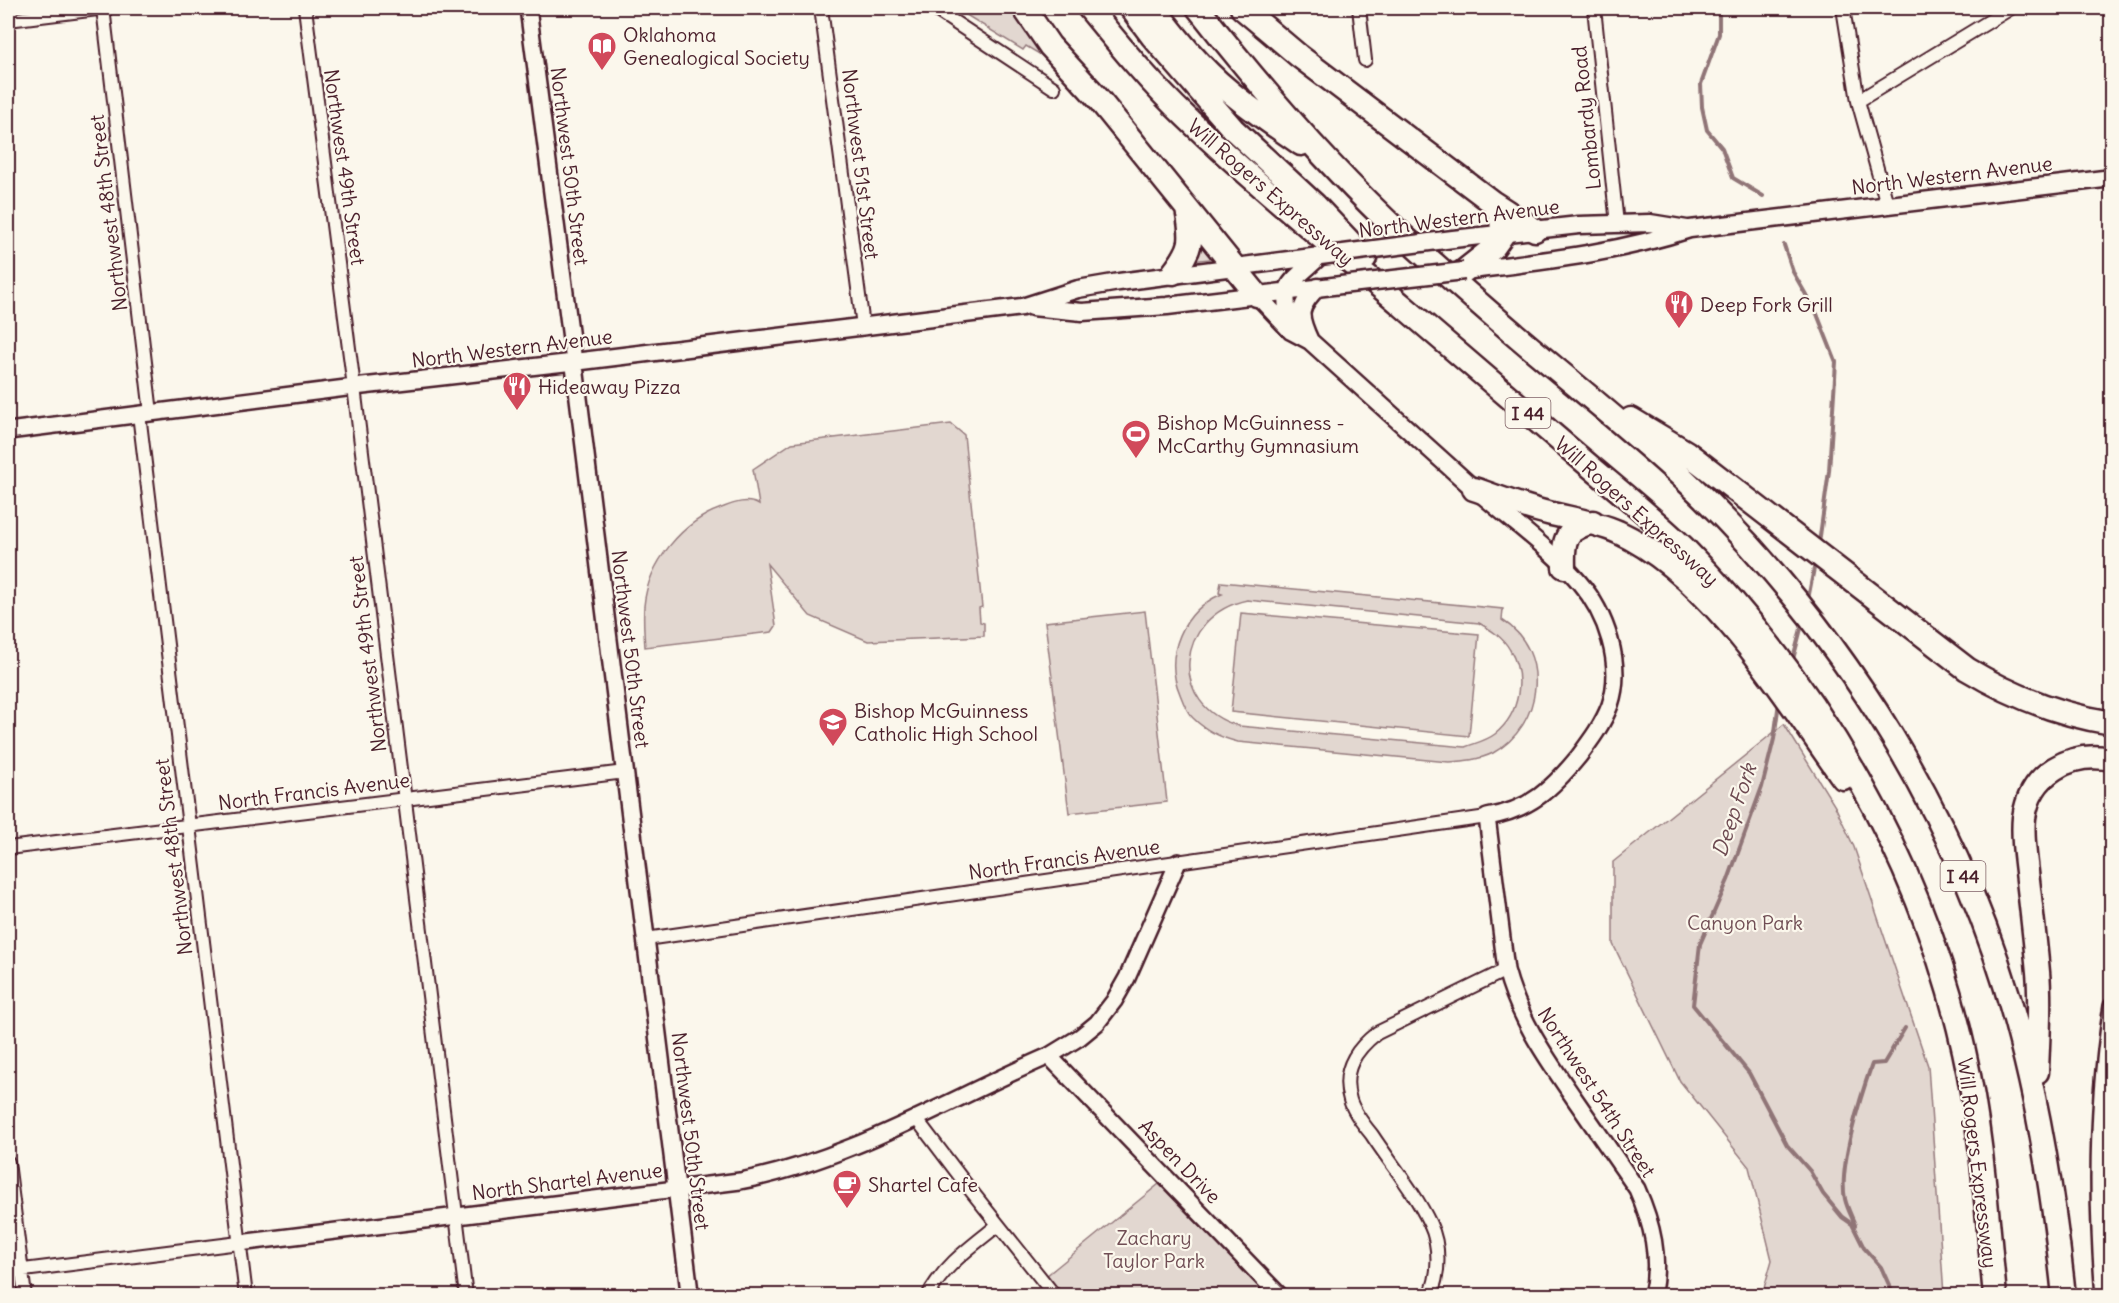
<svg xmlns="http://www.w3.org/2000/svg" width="2119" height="1303" viewBox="0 0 2119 1303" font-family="Delius,sans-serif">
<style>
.green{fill:#e2d7d0;stroke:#967b7e;stroke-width:1.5;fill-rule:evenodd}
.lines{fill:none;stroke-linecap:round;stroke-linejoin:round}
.stream{stroke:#907477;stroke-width:4}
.minor-casing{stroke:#4a1f2b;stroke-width:16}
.tertiary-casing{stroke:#4a1f2b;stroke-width:20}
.secondary-casing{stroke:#4a1f2b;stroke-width:21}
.motorway-casing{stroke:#4a1f2b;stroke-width:27}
.minor{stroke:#fbf7ec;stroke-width:12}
.tertiary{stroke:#fbf7ec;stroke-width:15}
.secondary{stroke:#fbf7ec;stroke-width:16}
.motorway{stroke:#fbf7ec;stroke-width:22}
.secondary-bridge-casing{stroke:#4a1f2b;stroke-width:21;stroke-linecap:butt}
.secondary-bridge{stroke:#fbf7ec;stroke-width:16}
.labels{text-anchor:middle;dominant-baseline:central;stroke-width:4.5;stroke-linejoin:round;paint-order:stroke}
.shield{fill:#fbf7ec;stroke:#7f6065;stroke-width:1.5}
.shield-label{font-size:18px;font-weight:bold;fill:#4a1f2b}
.poi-label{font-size:20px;fill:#4a1f2b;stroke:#fbf7ec;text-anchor:start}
.street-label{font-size:20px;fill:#4a1f2b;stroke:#fbf7ec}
.park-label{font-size:20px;fill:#704d54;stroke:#fbf7ec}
.water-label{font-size:21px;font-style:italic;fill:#6d4a51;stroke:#fbf7ec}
</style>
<rect width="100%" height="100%" fill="#fbf7ec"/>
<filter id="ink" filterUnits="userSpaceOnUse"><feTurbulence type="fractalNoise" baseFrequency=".0167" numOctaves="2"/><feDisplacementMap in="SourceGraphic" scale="12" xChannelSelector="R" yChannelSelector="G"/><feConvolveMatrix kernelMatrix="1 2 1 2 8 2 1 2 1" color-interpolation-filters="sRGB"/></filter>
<g filter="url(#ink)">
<!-- green -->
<path class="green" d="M955 8H1017L1058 65 1026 46 1023 50Z
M1197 237 1220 258 1190 261Z
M951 424 964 435 982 607 979 608 980 622 984 623V636L868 641 810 616 767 564 776 626 772 632 645 647C644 634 643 620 644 606 648 563 682 521 724 507 734 503 748 498 759 505L753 469 792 443Z
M1221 582 1503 609 1502 620C1552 651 1543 726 1493 753 1479 760 1464 761 1449 762L1238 742C1222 738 1206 731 1193 718 1187 713 1183 702 1180 694 1163 655 1183 610 1222 594L1219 593ZM1247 600 1479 623C1491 630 1503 637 1510 650 1526 677 1520 714 1495 734 1486 741 1475 743 1465 747L1239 726C1167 706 1175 616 1247 600Z
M1145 611 1167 802 1069 813 1045 622Z
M1241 613 1479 634 1469 736 1231 712Z
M1784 724 1836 808 1854 847 1928 1066 1944 1295H1762L1772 1260 1749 1167 1680 1081 1613 944V862Z
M1159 1184 1267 1295H1062L1046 1276Z"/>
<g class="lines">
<!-- stream -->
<path class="stream" d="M1719 8V34L1701 84 1702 107 1707 130 1722 148 1733 178 1763 196
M1784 245 1793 272 1817 314 1836 362 1829 471 1819 543
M1808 599 1815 563
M1792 663 1803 621
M1779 702 1774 739 1762 787 1728 880 1700 944 1693 1005 1749 1073 1787 1145 1810 1171 1823 1194 1842 1217 1852 1224 1864 1248 1881 1267 1894 1296
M1855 1225C1852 1217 1847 1208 1845 1199 1838 1168 1861 1095 1872 1064L1884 1063 1905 1028"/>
<!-- minor casing -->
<g class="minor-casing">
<path id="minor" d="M103 8 151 413
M305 8 354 387 466 1296
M821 8 863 326
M933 8 1054 88
M1359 8 1365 60
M1594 8 1617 224
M1843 8 1858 101 1887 204
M8 20 106 8
M1858 101 2011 8
M139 414 246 1296
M8 848 625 772
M646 939 1487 817
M915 1117 965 1183 1055 1296
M8 1162 25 1296
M8 1272 239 1243
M928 1296C944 1265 972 1246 998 1225
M1430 1296C1440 1274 1440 1245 1430 1224 1415 1192 1391 1164 1372 1135 1364 1125 1354 1113 1350 1100 1341 1071 1355 1050 1377 1033L1506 970"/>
</g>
<!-- tertiary casing -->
<g class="tertiary-casing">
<path id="tertiary" d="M8 431 354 387 574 362 528 8
M1483 496C1514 523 1553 551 1579 582 1606 613 1624 664 1610 705 1603 724 1591 740 1579 756 1552 789 1530 810 1487 817L1506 970C1519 1019 1546 1057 1574 1098 1595 1128 1616 1159 1637 1189 1652 1223 1661 1258 1652 1296
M1049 1056 1280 1296
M239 1243 740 1181C848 1161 949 1099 1049 1056L1080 1037 1097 1023 1114 1001 1127 978 1178 862
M2104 1296C2096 1199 2097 1101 2112 1006"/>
</g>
<!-- secondary casing -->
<g class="secondary-casing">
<path id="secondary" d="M1453 239 1579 225 1650 223 1687 229
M1465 271C1541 261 1618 253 1690 229L2112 178
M1257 295 1291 331 1310 341 1474 489
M1032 307 1082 312 1167 306 1341 285
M1291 330C1280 280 1288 287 1320 256
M1310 341C1298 315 1297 308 1318 287
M690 1296 574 362 1022 307 1078 289 1119 282 1320 256"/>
</g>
<!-- motorway casing -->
<g class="motorway-casing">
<path id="motorway" d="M1024 8 1050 46 1096 96 1257 295
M1089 8C1120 46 1151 84 1187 118 1256 185 1331 245 1404 307 1464 358 1524 410 1585 462 1618 490 1653 518 1684 548 1820 686 1922 861 1964 1051 1982 1131 1987 1214 1995 1296
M1131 8 1152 36 1233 129 1315 205 1365 258
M1154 8C1176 37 1200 67 1229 91 1251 110 1277 127 1301 144
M1198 8C1260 87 1327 166 1402 235 1440 269 1478 303 1517 336 1572 383 1629 428 1682 477 1843 628 1967 827 2021 1042 2043 1126 2055 1210 2064 1296
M1242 8 1299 56 1492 202 1535 230
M1464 271 1493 248 1503 234 1500 214 1492 202
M1173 273C1193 247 1193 241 1187 209
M1631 419 1686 452 1967 669C2012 696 2059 715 2112 723
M1474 489C1498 497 1523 507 1548 513 1572 519 1595 522 1618 532 1711 575 1785 697 1843 778
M1564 567C1563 538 1565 530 1593 522
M2037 1072C2038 1039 2041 1005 2038 972 2035 939 2031 905 2027 872 2025 854 2022 836 2024 818 2030 773 2070 751 2112 759"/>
</g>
<!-- minor -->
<use href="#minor" class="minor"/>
<!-- tertiary -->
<use href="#tertiary" class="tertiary"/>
<!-- secondary -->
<use href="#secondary" class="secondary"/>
<!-- motorway -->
<use href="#motorway" class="motorway"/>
<!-- secondary-bridge casing -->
<g class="secondary-bridge-casing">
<path id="secondary-bridge" d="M1320 256 1453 239
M1341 285 1464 271"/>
</g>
<!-- secondary-bridge -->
<use href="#secondary-bridge" class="secondary-bridge"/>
</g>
</g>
<!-- icons -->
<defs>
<g id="library-pin" transform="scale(1.5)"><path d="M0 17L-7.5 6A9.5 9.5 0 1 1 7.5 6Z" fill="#d1495b" stroke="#fbf7ec"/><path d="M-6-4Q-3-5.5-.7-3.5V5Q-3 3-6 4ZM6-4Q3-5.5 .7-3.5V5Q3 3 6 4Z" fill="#fff"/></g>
<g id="restaurant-pin" transform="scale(1.5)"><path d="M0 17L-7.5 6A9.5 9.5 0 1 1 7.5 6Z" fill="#d1495b" stroke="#fbf7ec"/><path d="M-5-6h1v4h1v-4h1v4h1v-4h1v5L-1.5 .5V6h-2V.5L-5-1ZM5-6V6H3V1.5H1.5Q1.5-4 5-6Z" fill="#fff"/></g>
<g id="stadium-pin" transform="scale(1.5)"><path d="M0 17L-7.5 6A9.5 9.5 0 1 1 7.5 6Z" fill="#d1495b" stroke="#fbf7ec"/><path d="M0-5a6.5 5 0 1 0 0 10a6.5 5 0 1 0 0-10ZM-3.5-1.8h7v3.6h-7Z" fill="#fff"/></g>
<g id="school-pin" transform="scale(1.5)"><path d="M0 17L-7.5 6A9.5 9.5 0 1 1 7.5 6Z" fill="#d1495b" stroke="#fbf7ec"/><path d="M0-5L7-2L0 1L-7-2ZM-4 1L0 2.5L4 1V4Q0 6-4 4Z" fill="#fff"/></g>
<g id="cafe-pin" transform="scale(1.5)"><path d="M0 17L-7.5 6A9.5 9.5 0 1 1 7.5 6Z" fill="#d1495b" stroke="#fbf7ec"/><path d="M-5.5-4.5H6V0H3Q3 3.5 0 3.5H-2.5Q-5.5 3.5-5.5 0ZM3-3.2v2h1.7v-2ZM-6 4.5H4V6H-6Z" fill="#fff"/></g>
</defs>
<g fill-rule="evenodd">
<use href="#library-pin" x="602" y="46"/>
<use href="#restaurant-pin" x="1679" y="304"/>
<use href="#restaurant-pin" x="517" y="386"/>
<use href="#stadium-pin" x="1136" y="434"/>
<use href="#school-pin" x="833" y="722"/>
<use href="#cafe-pin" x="847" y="1184"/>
</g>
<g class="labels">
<!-- shield labels -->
<g class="shield">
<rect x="1505.5" y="398" width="45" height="30" rx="4.5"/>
<rect x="1940.5" y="861" width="45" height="30" rx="4.5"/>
</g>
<g class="shield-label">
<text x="1528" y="413">I 44</text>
<text x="1963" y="876">I 44</text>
</g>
<!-- poi labels -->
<g class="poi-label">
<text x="623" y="34">Oklahoma<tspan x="623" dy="23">Genealogical Society</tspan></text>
<text x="1700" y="304">Deep Fork Grill</text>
<text x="538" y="386">Hideaway Pizza</text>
<text x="1157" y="422">Bishop McGuinness -<tspan x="1157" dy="23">McCarthy Gymnasium</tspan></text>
<text x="854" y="710">Bishop McGuinness<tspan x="854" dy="23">Catholic High School</tspan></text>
<text x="868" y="1184">Shartel Cafe</text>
</g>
<!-- street labels -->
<g class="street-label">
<text transform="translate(1586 118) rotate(-96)">Lombardy Road</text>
<text transform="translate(861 164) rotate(83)">Northwest 51st Street</text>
<text transform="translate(570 166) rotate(83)">Northwest 50th Street</text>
<text transform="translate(345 167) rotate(82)">Northwest 49th Street</text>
<text transform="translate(1952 175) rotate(-7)">North Western Avenue</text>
<text transform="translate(1271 192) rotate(41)">Will Rogers Expressway</text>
<text transform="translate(108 213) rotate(-97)">Northwest 48th Street</text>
<text transform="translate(1459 218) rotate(-7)">North Western Avenue</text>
<text transform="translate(512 348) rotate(-7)">North Western Avenue</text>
<text transform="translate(1637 511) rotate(42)">Will Rogers Expressway</text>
<text transform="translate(631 649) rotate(83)">Northwest 50th Street</text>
<text transform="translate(367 654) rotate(-97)">Northwest 49th Street</text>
<text transform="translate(314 791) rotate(-7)">North Francis Avenue</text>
<text transform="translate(173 857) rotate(-97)">Northwest 48th Street</text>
<text transform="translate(1064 859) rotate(-8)">North Francis Avenue</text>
<text transform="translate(1597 1092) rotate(57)">Northwest 54th Street</text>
<text transform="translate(691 1131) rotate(83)">Northwest 50th Street</text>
<text transform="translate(1180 1161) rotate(46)">Aspen Drive</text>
<text transform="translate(1978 1163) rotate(83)">Will Rogers Expressway</text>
<text transform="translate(567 1181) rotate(-7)">North Shartel Avenue</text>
</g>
<!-- park labels -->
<g class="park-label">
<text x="1745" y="922">Canyon Park</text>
<text x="1154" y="1237">Zachary<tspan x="1154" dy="23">Taylor Park</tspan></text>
</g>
<!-- water labels -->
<g class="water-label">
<text transform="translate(1734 810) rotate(-71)">Deep Fork</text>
</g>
</g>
<!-- margin -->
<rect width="2119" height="1303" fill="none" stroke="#fbf7ec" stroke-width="30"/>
<rect x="15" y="15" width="2089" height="1273" fill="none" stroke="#4a1f2b" stroke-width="2" filter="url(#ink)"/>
</svg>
